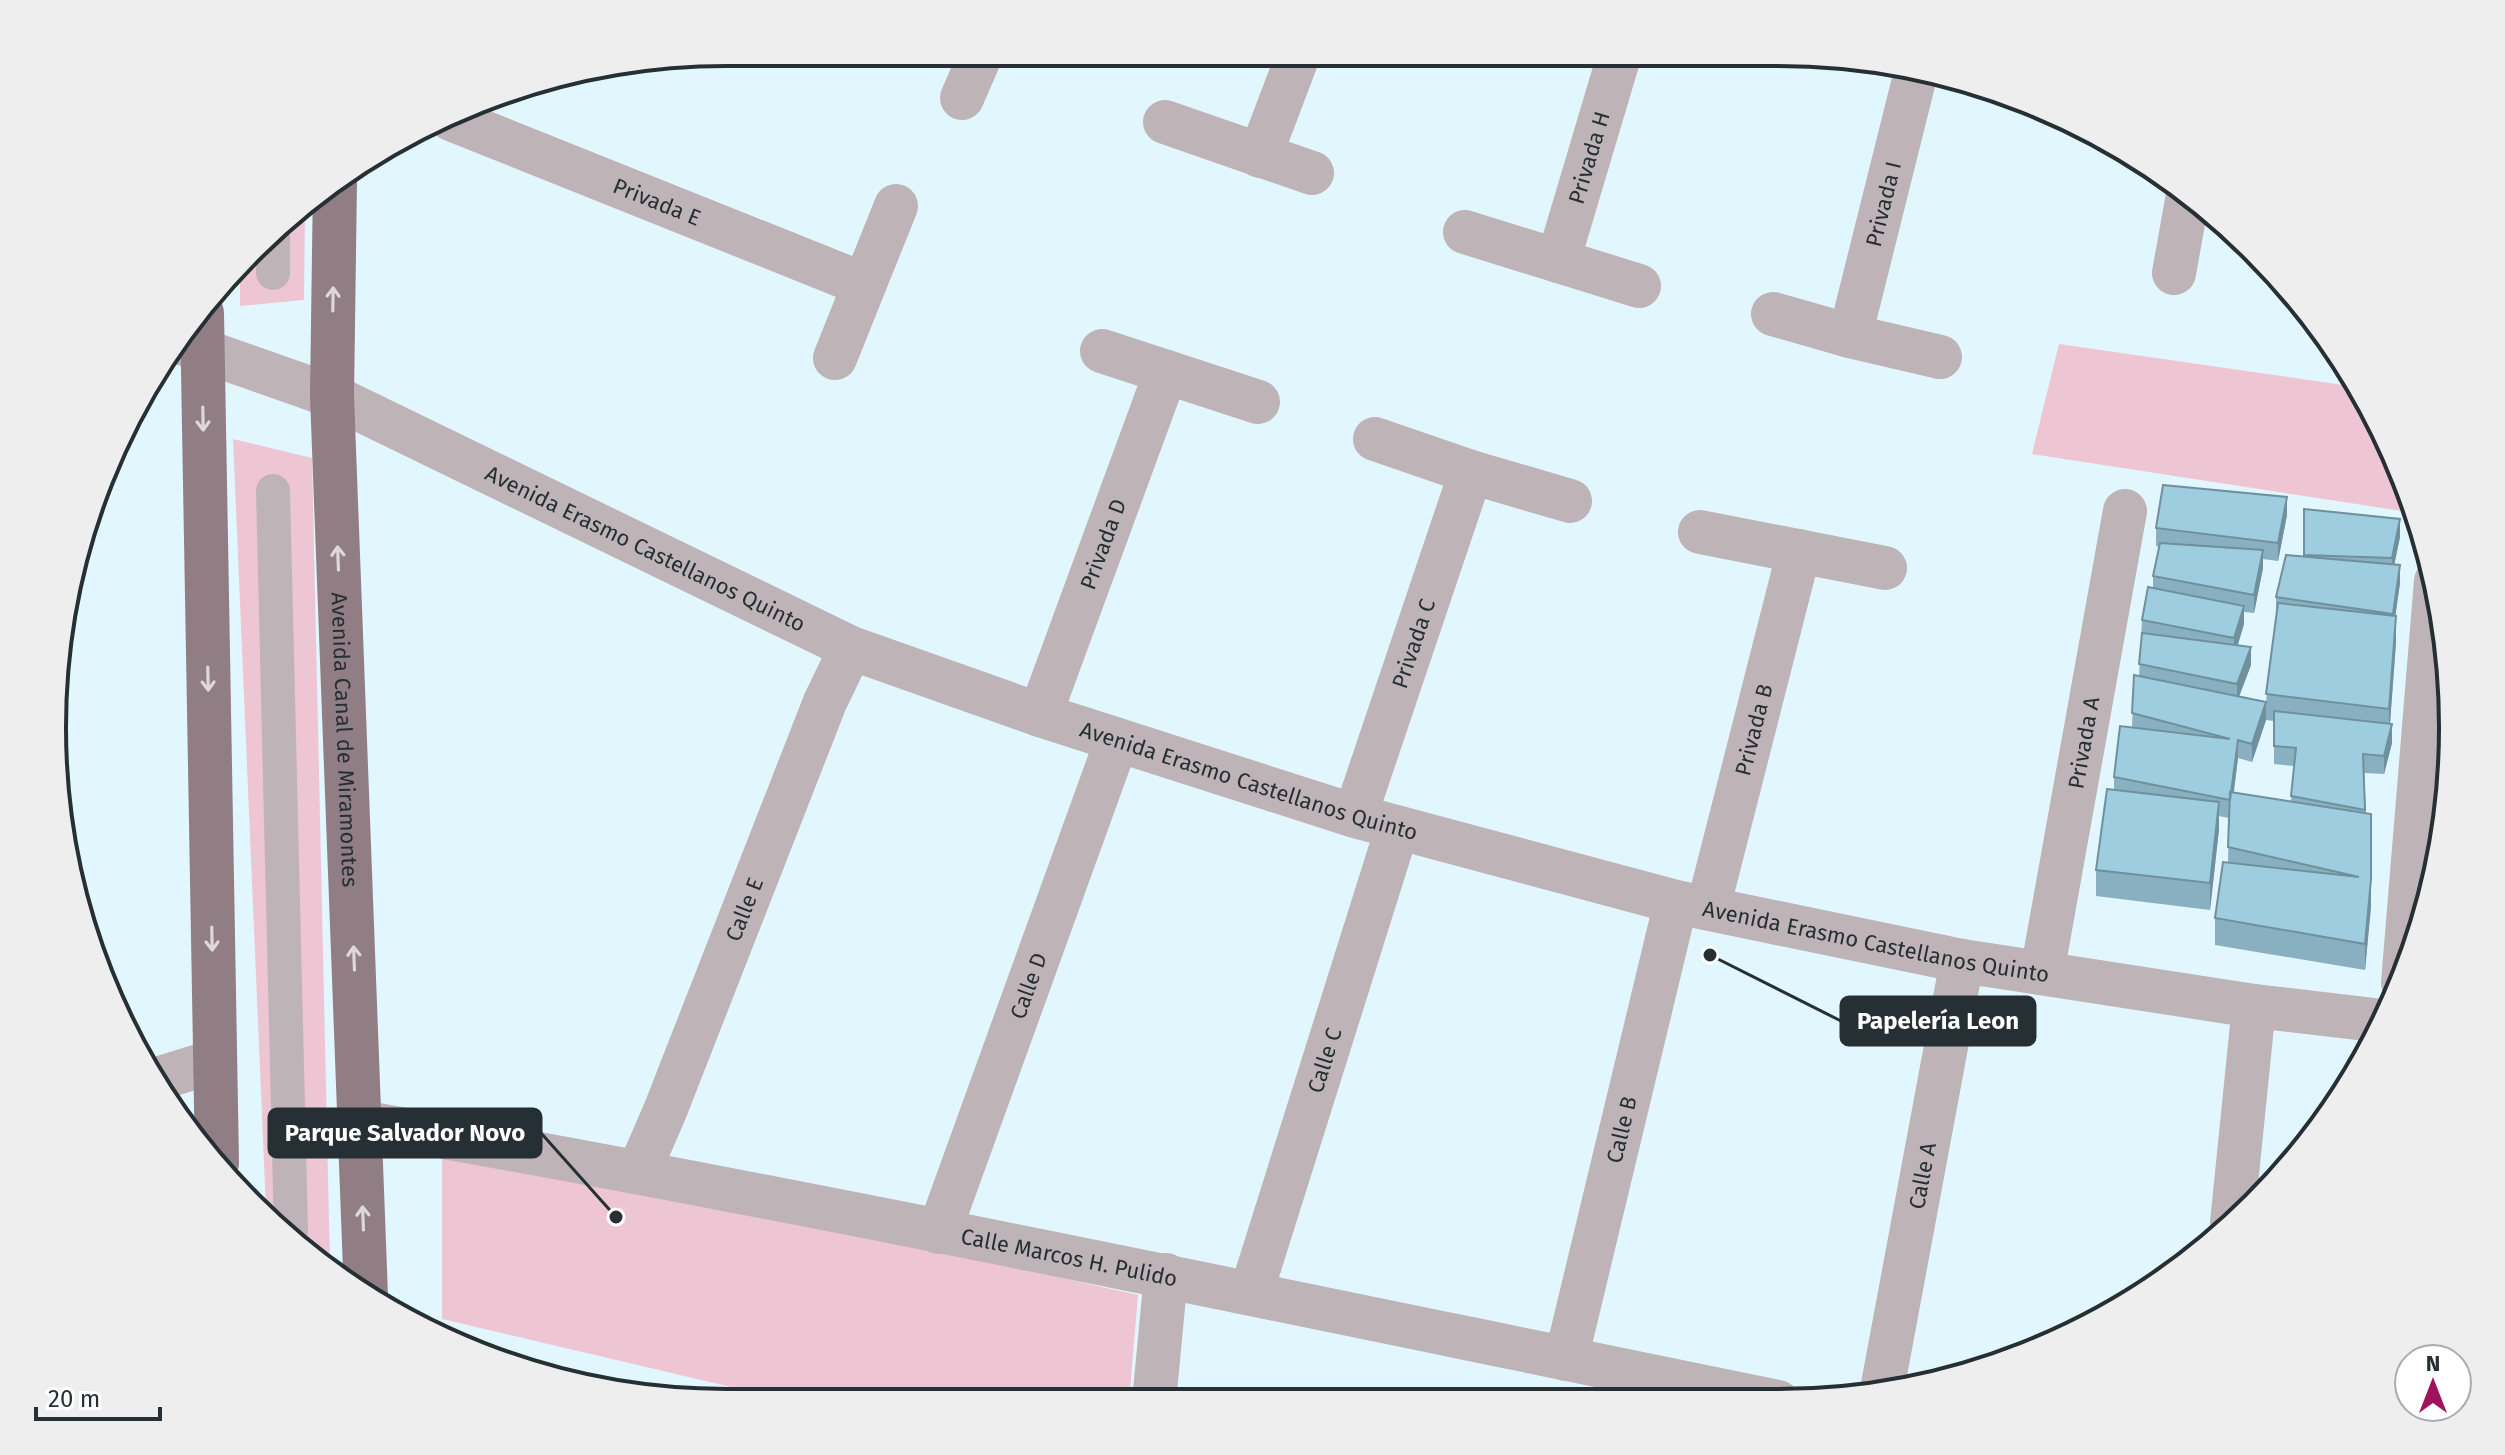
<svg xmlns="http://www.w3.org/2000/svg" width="2505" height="1455" viewBox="0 0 2505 1455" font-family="'Fira Sans',sans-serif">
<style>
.green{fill:#eec5d2}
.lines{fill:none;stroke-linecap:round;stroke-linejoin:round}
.pedestrian{stroke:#beb3b6;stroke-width:34}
.minor{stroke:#beb3b6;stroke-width:44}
.tertiary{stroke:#beb3b6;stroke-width:44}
.primary{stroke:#917e84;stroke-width:44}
.wall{fill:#88b0c0;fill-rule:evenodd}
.shaded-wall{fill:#6f909c}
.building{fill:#9ecddf;stroke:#6f909c;stroke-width:2}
.oneway{stroke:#ded8da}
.labels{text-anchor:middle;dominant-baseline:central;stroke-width:7;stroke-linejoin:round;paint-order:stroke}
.street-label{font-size:22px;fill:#262f33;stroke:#fff}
.rim{fill:none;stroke:#262f33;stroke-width:4}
.leader{fill:none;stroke:#262f33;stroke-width:3}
.callout-dot{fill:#262f33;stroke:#fff;stroke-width:3}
.callout{fill:#262f33;stroke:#262f33;stroke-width:3}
.callout-label{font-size:24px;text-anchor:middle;font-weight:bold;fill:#fff}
</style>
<rect width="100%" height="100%" fill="#e2f6fe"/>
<!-- green -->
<path class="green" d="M305 204 304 300 240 306V273Z
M2059 344 2357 387 2401 469 2415 513 2032 454Z
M233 439 312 458 330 1268 266 1209Z
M442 1139 1138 1295 1129 1402H795L442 1319Z"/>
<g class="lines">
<!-- pedestrian -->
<path class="pedestrian" d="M273 238V273
M273 491 291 1232"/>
<!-- minor -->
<g class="minor">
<path d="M962 98 982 52"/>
<path id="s1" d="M451 119 863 284"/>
<path d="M1165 122 1312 173"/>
<path d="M1260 156 1299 53"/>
<path d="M1465 232 1639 286"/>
<path id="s2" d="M1558 261 1620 53"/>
<path d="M2174 273 2188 195"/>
<path d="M1773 314 1850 336 1940 357"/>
<path id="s3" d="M1850 336 1916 72"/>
<path d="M1102 351 1258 402"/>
<path d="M835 358 896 206"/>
<path d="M1375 439 1471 472 1570 501"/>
<path d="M1700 532 1885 568"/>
<path id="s4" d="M1040 715 1166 372"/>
<path id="s5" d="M1355 816 1471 472"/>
<path id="s6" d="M1708 908 1799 551"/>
<path id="s7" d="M2042 973 2125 511"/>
<path d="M2403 983 2436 581"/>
<path d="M157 1079 215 1061"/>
<path id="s8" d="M360 1122C835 1205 1306 1306 1778 1402"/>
<path id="s9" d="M639 1171 665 1111 825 702 851 648"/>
<path d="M2232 1223 2254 1006"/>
<path id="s10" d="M939 1232 1117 740"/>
<path id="s11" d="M1251 1293 1397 829"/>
<path id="s12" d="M1566 1359 1676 902"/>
<path id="s13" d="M1882 1390 1962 961"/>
<path d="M1154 1402 1166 1275"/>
</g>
<!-- tertiary -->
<path class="tertiary" id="s14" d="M176 341 332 396 851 648 1040 715 1355 816 1676 902 1962 961 2254 1006 2383 1021"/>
<!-- primary -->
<g class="primary">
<path id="s15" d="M335 182 332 396 366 1296"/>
<path d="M202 313 217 1163"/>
</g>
</g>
<!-- wall -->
<path class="wall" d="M2304 509 2400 537 2394 564 2400 583 2395 616 2396 642 2390 724 2392 743 2384 774 2364 773 2371 906 2365 970 2215 945V918L2228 862 2229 818 2219 816V829L2210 910 2096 896V870L2114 790V777L2132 727 2134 675 2139 676 2142 620 2153 588V576L2159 547 2156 546V528L2287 515 2278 561 2263 559V568L2254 613 2244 612V624L2238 645 2251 665 2239 696 2266 702 2276 614V597L2304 557ZM2266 720 2274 721V764L2294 766 2291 802 2234 792 2238 758 2252 762Z
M2451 703 2453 727 2452 734H2450Z
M2450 755 2444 820H2443V802Z"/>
<!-- shaded-wall -->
<path class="shaded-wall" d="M2287 497V515L2278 561V543Z
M2400 519V537L2392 576V558Z
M2263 550V568L2254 613V595Z
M2400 565V583L2393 633V614Z
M2244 606V624L2234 656V638Z
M2396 616V642L2389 736V709Z
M2251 647V665L2237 702V684Z
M2266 702V720L2252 762V744Z
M2392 724V743L2384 774V756Z
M2238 740V758L2230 818V800Z
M2219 802V829L2210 910V883Z
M2371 879V906L2365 970V944Z"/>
<!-- building -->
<path class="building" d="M2163 485 2287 497 2278 543 2156 528Z
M2304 509 2400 519 2392 558 2304 555Z
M2160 543 2263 550 2254 595 2153 576Z
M2286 555 2400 565 2393 614 2276 597Z
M2148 587 2244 606 2234 638 2142 620Z
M2278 603 2396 616 2389 709 2266 694Z
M2142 633 2251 647 2237 684 2139 664Z
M2134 675 2266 702 2252 744 2238 740 2230 800 2114 777 2120 726 2230 739 2132 713Z
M2274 711 2392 724 2384 756 2363 754 2365 810 2291 796 2296 748 2274 746Z
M2449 754 2450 755 2446 802H2443Z
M2107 789 2219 802 2210 883 2096 870Z
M2230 792 2371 814V879L2365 944 2215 918 2223 862 2359 877 2228 847Z"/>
<!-- one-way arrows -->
<defs><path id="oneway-shaft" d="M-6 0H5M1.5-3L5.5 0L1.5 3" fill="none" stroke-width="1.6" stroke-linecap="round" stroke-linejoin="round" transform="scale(2)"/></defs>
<g class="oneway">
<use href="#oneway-shaft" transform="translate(333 299) rotate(-89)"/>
<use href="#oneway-shaft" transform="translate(203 419) rotate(89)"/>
<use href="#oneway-shaft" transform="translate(338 558) rotate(-92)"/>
<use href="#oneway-shaft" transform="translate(208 679) rotate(89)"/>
<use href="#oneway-shaft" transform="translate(212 939) rotate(89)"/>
<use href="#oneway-shaft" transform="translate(354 958) rotate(-92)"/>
<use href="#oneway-shaft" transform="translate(363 1218) rotate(-92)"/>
</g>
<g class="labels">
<!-- street labels -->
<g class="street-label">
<text stroke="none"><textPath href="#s2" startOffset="108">Privada H</textPath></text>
<text stroke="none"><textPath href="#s1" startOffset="222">Privada E</textPath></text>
<text stroke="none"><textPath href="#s3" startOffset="136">Privada I</textPath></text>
<text stroke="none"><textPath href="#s4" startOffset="182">Privada D</textPath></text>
<text stroke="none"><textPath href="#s14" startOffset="514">Avenida Erasmo Castellanos Quinto</textPath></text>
<text stroke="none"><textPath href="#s5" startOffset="182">Privada C</textPath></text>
<text stroke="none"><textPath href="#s6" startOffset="184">Privada B</textPath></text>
<text stroke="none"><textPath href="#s15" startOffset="558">Avenida Canal de Miramontes</textPath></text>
<text stroke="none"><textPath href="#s7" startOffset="234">Privada A</textPath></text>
<text stroke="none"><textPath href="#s14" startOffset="1162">Avenida Erasmo Castellanos Quinto</textPath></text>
<text stroke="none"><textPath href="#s9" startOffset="282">Calle E</textPath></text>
<text stroke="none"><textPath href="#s14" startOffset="1810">Avenida Erasmo Castellanos Quinto</textPath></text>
<text stroke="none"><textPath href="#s10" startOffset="262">Calle D</textPath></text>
<text stroke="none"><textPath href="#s11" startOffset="244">Calle C</textPath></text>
<text stroke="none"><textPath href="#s12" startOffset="236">Calle B</textPath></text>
<text stroke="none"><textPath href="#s13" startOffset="218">Calle A</textPath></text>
<text stroke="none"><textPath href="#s8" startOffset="722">Calle Marcos H. Pulido</textPath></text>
</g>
</g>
<!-- crop -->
<path d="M0 0H2505V1455H0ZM727 66H1778A661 661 0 0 1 2439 727V728A661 661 0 0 1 1778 1389H727A661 661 0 0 1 66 728V727A661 661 0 0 1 727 66Z" fill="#eeeeef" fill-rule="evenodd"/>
<path class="rim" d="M727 66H1778A661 661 0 0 1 2439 727V728A661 661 0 0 1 1778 1389H727A661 661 0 0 1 66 728V727A661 661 0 0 1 727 66Z"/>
<!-- callouts -->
<path class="leader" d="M1710 955L1841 1021M616 1217L541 1133"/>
<g class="callout-dot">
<circle cx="1710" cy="955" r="8"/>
<circle cx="616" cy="1217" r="8"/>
</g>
<g class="callout">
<rect x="1841" y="997" width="194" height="48" rx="8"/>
<rect x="269" y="1109" width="272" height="48" rx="8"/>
</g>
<g class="callout-label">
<text x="1938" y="1029">Papelería Leon</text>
<text x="405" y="1141">Parque Salvador Novo</text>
</g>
<!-- north arrow -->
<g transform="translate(2433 1383)"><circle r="38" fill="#ffffff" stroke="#a8acad" stroke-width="2"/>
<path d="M0-6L14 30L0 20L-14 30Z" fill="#a0135c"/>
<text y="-12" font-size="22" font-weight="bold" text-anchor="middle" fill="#262f33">N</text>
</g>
<!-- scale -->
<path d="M36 1407v12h124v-12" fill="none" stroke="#262f33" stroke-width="4"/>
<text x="48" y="1407" font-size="24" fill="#262f33" stroke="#ffffff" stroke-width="6" paint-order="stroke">20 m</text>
</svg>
